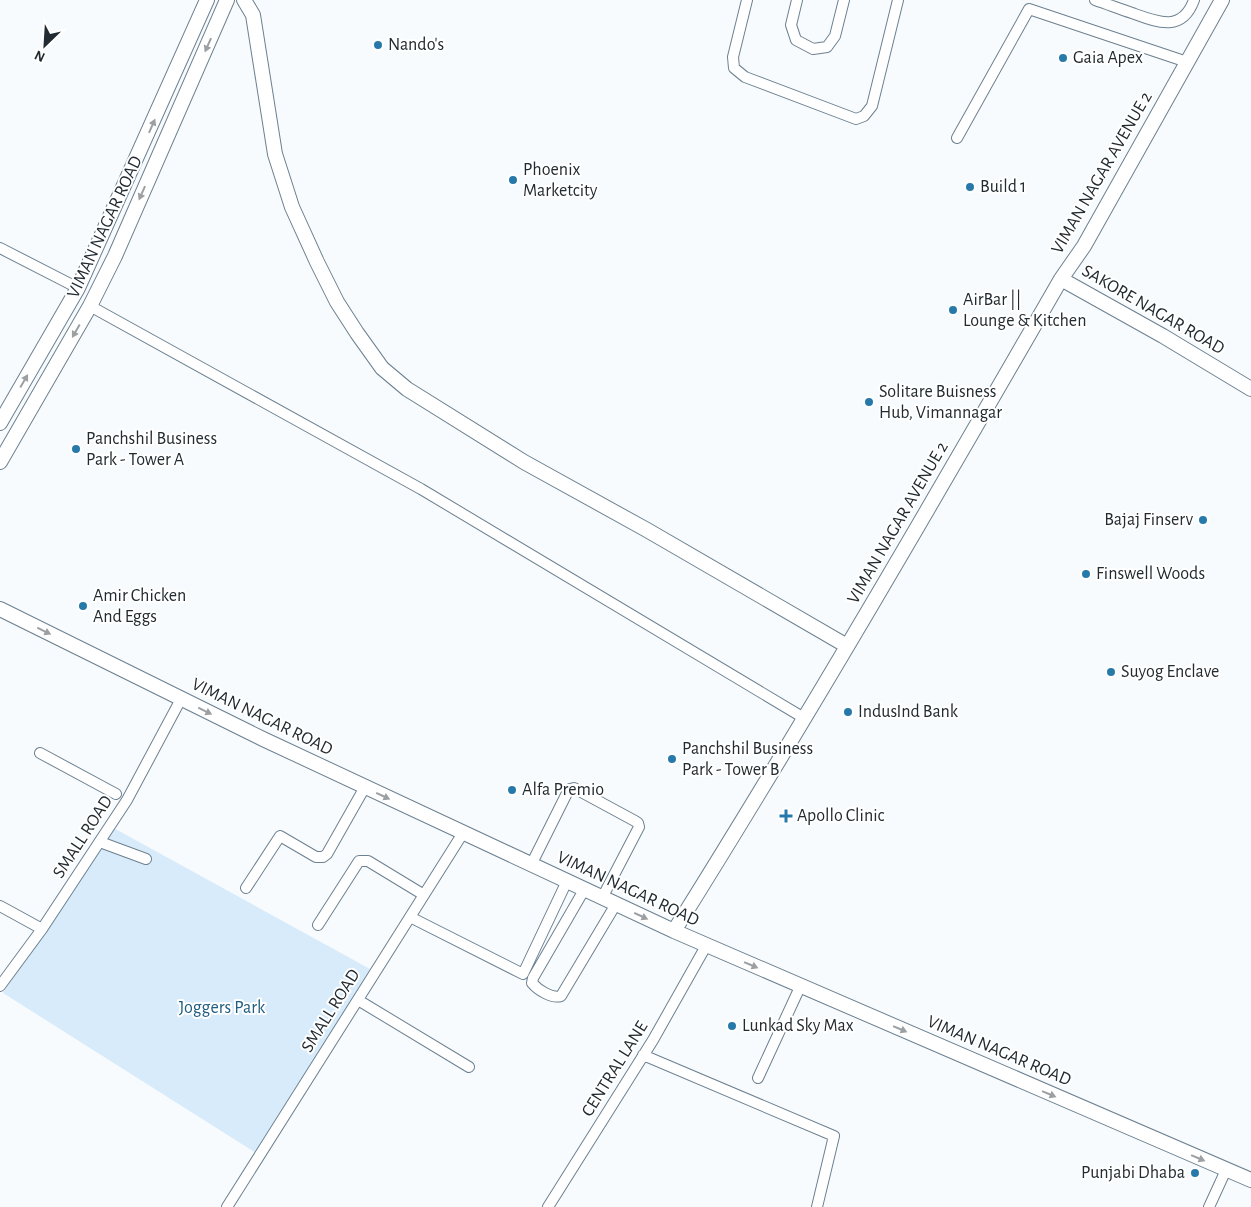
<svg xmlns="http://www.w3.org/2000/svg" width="1251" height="1207" viewBox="0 0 1251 1207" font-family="'Alegreya Sans',sans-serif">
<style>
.green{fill:#d8ebfa}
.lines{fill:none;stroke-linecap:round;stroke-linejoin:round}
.minor-casing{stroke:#6d8190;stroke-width:12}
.tertiary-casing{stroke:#6d8190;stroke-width:16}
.minor{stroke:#fff;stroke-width:10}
.tertiary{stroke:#fff;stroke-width:14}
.oneway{fill:#9ca0a2}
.poi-dot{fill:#2779aa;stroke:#fff;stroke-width:2}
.labels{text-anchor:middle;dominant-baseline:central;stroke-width:4;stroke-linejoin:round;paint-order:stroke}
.poi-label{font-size:18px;fill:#222b31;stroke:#fff;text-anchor:start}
.street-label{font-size:18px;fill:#222b31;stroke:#fff}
.park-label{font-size:18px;fill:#215d82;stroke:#fff}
</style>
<rect width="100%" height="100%" fill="#f7fbfe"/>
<!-- green -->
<path class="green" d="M110 826 370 969 256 1153 3 993 57 906Z"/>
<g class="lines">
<!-- minor casing -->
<g class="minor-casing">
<path id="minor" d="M747 0 733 57 734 68 745 77 856 119 864 116 872 106 898 0
M797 0 791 25 796 40 813 49 827 47 835 36 844 0
M1095 0C1107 4 1120 9 1132 13 1157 22 1182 33 1194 0
M957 138 1029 9 1187 62
M0 248 78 288
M90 306 421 489 804 718
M40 753 116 794
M100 842 146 859
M531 865 567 793 570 789 574 788 635 821 638 823 639 827 602 898
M246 888 280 836 316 857H323L327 854 365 787
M584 890 533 978 532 983C538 990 552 999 561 996L616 904
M0 906 42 929
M410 917 523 974 567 881
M318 925 359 861H368L424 895
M0 986 42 929 127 800 181 699
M358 1000 469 1067
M643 1055 834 1136 817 1207
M758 1078 800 987
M227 1207 463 833
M548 1207 653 1040 706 946
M1209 1207 1226 1170"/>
</g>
<!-- tertiary casing -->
<g class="tertiary-casing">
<path id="tertiary" d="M244 0 253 15 275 154 292 207 317 262 337 302 357 333 382 368 407 389 524 462 647 530 847 646
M1061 279 1163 336 1251 389
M0 423 78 288 207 0
M0 462 90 306 115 256 227 0
M0 609 263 739 674 931 1251 1180
M674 931C808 717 935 498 1061 279L1084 246 1222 0"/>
</g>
<!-- minor -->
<use href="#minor" class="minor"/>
<!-- tertiary -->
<use href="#tertiary" class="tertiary"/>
</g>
<!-- one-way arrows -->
<defs><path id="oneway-solid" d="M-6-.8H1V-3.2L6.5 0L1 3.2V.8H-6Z" transform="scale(1.25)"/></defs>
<g class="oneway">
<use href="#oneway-solid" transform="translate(208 45) rotate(114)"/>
<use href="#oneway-solid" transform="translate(152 126) rotate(-66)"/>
<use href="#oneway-solid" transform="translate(142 193) rotate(114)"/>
<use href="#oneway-solid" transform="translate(76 331) rotate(120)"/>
<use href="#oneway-solid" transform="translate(24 381) rotate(-60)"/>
<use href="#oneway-solid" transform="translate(44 631) rotate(26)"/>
<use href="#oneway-solid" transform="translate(205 711) rotate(26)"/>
<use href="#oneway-solid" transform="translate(383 796) rotate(25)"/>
<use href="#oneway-solid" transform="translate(641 916) rotate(25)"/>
<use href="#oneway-solid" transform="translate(751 965) rotate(23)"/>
<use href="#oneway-solid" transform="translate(900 1029) rotate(23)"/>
<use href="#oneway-solid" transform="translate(1049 1094) rotate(23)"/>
<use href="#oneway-solid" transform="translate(1198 1158) rotate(23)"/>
</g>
<!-- markers -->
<g class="poi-dot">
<circle cx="378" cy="45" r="5"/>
<circle cx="1063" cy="58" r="5"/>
<circle cx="513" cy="180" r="5"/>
<circle cx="970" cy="187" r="5"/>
<circle cx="953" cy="310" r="5"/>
<circle cx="869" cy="402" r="5"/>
<circle cx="76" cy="449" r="5"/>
<circle cx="1203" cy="520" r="5"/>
<circle cx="1086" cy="574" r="5"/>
<circle cx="83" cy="606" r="5"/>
<circle cx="1111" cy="672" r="5"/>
<circle cx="848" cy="712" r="5"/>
<circle cx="672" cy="759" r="5"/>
<circle cx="512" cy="790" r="5"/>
<path d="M783.5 808.5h5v5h5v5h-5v5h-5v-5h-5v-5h5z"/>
<circle cx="732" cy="1026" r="5"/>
<circle cx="1195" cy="1173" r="5"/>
</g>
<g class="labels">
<!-- poi labels -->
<g class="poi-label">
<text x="388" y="45">Nando's</text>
<text x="1073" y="58">Gaia Apex</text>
<text x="523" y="170">Phoenix<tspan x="523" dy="21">Marketcity</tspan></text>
<text x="980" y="187">Build 1</text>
<text x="963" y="300">AirBar ||<tspan x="963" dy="21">Lounge &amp; Kitchen</tspan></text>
<text x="879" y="392">Solitare Buisness<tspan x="879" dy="21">Hub, Vimannagar</tspan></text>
<text x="86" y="439">Panchshil Business<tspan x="86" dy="21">Park - Tower A</tspan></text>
<text x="1193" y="520" text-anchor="end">Bajaj Finserv</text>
<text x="1096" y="574">Finswell Woods</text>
<text x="93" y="596">Amir Chicken<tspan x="93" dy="21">And Eggs</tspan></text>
<text x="1121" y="672">Suyog Enclave</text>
<text x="858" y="712">IndusInd Bank</text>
<text x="682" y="749">Panchshil Business<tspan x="682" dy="21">Park - Tower B</tspan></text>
<text x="522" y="790">Alfa Premio</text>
<text x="797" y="816">Apollo Clinic</text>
<text x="742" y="1026">Lunkad Sky Max</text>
<text x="1185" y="1173" text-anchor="end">Punjabi Dhaba</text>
</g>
<!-- street labels -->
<g class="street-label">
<text transform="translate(1102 173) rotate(-60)">VIMAN NAGAR AVENUE 2</text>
<text transform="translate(105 227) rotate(-65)">VIMAN NAGAR ROAD</text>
<text transform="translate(1153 310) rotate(30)">SAKORE NAGAR ROAD</text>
<text transform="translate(898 523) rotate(-60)">VIMAN NAGAR AVENUE 2</text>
<text transform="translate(262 717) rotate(26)">VIMAN NAGAR ROAD</text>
<text transform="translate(83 837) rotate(-57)">SMALL ROAD</text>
<text transform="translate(628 889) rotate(25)">VIMAN NAGAR ROAD</text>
<text transform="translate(331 1011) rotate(-58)">SMALL ROAD</text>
<text transform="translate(999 1051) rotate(23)">VIMAN NAGAR ROAD</text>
<text transform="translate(615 1069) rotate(-58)">CENTRAL LANE</text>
</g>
<!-- park labels -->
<g class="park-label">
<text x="222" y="1008">Joggers Park</text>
</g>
</g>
<!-- north arrow -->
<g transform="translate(45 45) rotate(205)" stroke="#ffffff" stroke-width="4" paint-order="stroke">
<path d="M0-4L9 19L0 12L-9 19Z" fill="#222b31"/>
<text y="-8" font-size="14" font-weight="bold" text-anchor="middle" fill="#222b31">N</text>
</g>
</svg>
